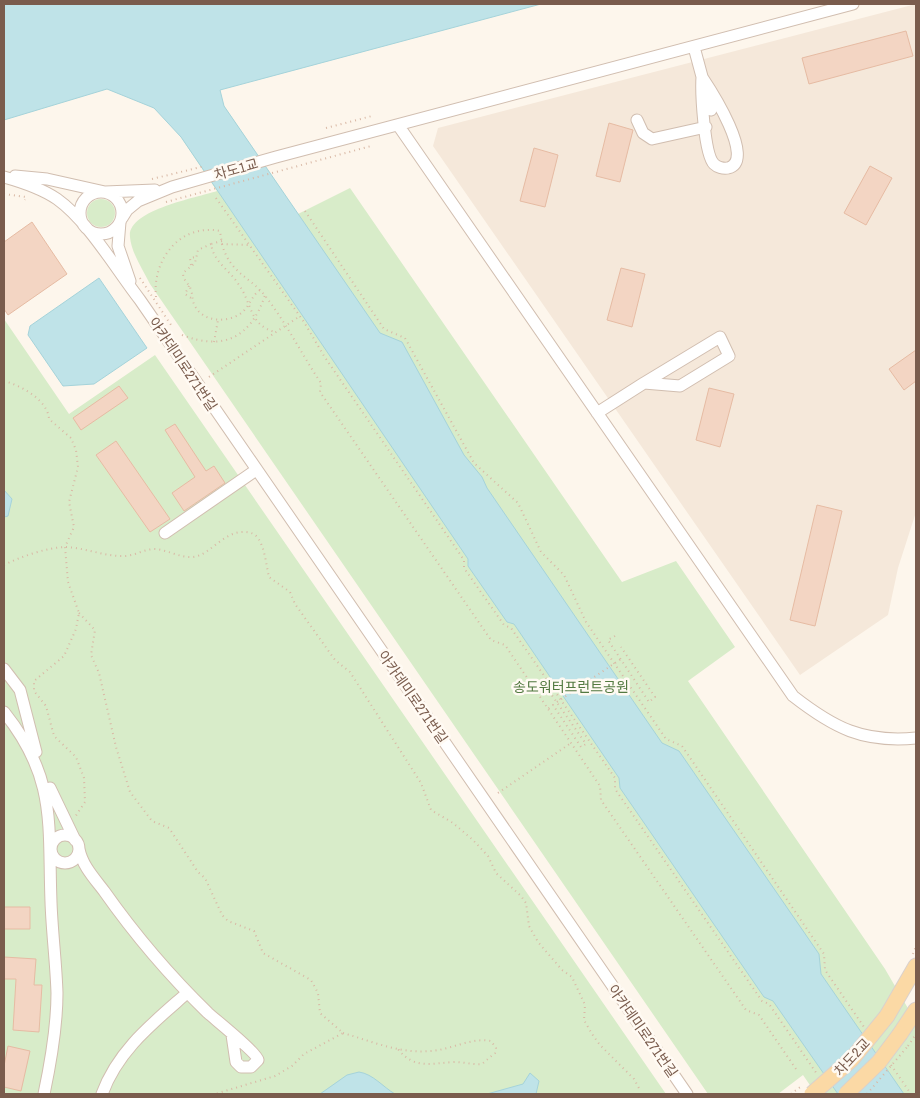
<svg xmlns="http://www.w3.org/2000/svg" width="920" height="1098" viewBox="0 0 920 1098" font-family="'Archivo Narrow','Noto Sans KR',sans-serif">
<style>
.residential{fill:#f5e8da}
.green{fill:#d8ecc9}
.water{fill:#bfe3e8;stroke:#a5d3da}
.building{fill:#f3d5c3;stroke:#e6bba3}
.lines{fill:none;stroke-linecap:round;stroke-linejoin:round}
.minor-casing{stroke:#d1beb0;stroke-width:13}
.major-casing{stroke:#dad1cd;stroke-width:17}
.path{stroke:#d9b8a5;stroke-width:2;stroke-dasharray:1 4;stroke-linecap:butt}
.minor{stroke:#fff;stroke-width:11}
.major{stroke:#fbd9a5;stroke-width:15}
.major-bridge-casing{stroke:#dad1cd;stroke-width:17;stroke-linecap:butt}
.path-bridge{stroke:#d9b8a5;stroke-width:2;stroke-dasharray:1 4;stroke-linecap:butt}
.major-bridge{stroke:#fbd9a5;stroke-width:15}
.labels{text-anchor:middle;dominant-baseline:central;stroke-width:5;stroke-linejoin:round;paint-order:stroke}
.street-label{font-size:14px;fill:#7a5c4d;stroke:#fffaf3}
.park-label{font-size:14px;fill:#537a41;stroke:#fffaf3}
</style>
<rect width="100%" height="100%" fill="#fdf6ec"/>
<!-- residential -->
<path class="residential" d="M916 4V512L898 568 888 615 800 675 433 146 438 128Z"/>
<!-- green -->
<path class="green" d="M224 106 298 214 350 188 622 582 676 561 735 647 688 681 885 969 916 1022V1094H816L803 1075 778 1094H708L150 284C143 270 131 252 130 237 127 210 196 198 217 191L181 137Z
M87 213a14 14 0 1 1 28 0a14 14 0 1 1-28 0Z
M4 319 69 414 155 355 666 1094H4Z"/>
<!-- water -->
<path class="water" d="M4 4H541L220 90 224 106 380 333 402 342 464 455 482 477 487 488 662 743 679 751 819 954 821 974 904 1094H838L773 1001 764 997 620 788 619 778 514 624 507 622 468 566V559L181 137 154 108 107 89 4 120Z
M99 278 147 348 94 384 63 386 28 335 30 326Z
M4 490 12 499 8 516 4 517Z
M359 1072C373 1074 383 1087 395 1094H320L347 1075Z
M530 1073 539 1081 536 1094H487L523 1084Z"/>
<!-- building -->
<path class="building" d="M906 31 913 56 809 84 802 58Z
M609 123 633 130 620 182 596 176Z
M534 148 558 155 545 207 520 201Z
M870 166 892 178 866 225 844 213Z
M32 222 67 274 8 315 4 309V242Z
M621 268 645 274 632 327 607 320Z
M916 350V381L904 390 889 369Z
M119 386 128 398 81 430 73 418Z
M709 388 734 394 720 447 696 440Z
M175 424 206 471 214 466 225 483 184 511 172 493 195 477 165 430Z
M116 441 170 519 150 532 96 455Z
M817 505 842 511 815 626 790 620Z
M4 907H30V929H4Z
M4 957 36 959 34 985H42L39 1032 13 1030 16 979H4Z
M8 1046 30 1051 21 1091 4 1087V1066Z"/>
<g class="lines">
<!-- minor casing -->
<g class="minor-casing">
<path id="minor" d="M694 47 711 110
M702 77C710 89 757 161 728 168 723 169 717 167 714 164 704 154 701 92 702 77Z
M637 120 643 133 652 139 706 127
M398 125 793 696C834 728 863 743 916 738
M15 176 47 179 105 192 155 190
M4 177C22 182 41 188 57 199 88 221 116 269 140 300L687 1094
M80 213a21 21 0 1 1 42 0a21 21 0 1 1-42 0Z
M122 218 127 210 138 201 172 187 276 157 853 4
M120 222 118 246 130 281
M597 413 644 383 680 386 729 356 720 337 644 383
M165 533 256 470
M4 669 20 690 36 752
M4 712C57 778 48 824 51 902 52 932 56 962 57 993 57 1027 51 1061 44 1094
M50 788 75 840
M51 849a14 14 0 1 1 28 0a14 14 0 1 1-28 0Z
M79 849C82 865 94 878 104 891 135 935 170 976 208 1013 217 1021 257 1053 258 1060L251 1067H241L236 1062 232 1035
M102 1094C118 1050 153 1023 187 993"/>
</g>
<!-- major casing -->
<g class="major-casing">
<path id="major" d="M887 1016 916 966
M900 1034 916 1010"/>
</g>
<!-- path -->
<path class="path" d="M326 128 372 116
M152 179 205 166
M4 194 26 197 25 200
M216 198 304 322 324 356 464 560V568L504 625 511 628 615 778V789L762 1001 769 1004 817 1074
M166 202 371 146 372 148
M305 211 384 329 405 338 474 463 518 503 541 552 564 575 586 622 666 739 682 746 824 954 825 970 864 1027
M222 241 211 244C214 263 230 270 239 285 252 303 249 325 275 332
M211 244 198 250 195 263 183 273C183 281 189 283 191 290 193 296 192 301 195 306 203 322 226 323 240 314 249 308 251 296 260 290
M222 244C230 274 250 276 266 297 287 324 302 355 321 383L320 392 491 640 505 645 600 786 601 800 746 1010 759 1015 796 1069
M191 265 190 258 196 257
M140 278 173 328
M189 286 185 294 191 298
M156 297C152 260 180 223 220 231L222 244 249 245
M182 335C223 351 251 338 265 295
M214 342 218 320
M209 377 300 316
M4 381C20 385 48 400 49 419L71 438 76 450 78 467 69 502 74 527 65 547 68 582 79 613 76 629 64 656 34 681V691L46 706 54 736 76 757 84 778 85 802 75 817
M4 565C20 557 48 547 66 547 86 548 106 557 126 556 136 555 145 549 155 549 168 550 180 558 193 557 212 555 226 526 251 533 264 536 266 565 269 577L290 592 295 604 335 660 350 672 421 783 431 810 453 823 473 840 488 856 496 873 521 896 526 903 529 926 538 942 562 970 572 977 585 1005 584 1020 592 1034 600 1045 634 1079 640 1090
M79 613 95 630 91 655 99 673 116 747 130 792 152 821 169 828 198 872 205 878 222 915 228 921 254 931 263 953 311 980 318 993 320 1013 343 1033 304 1054 292 1066 275 1076 215 1094
M615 636 608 640 649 702 655 697 621 647
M535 690 544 684 586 744 581 747 553 705 548 709
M498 793 571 743
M913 954 916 946
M343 1033C371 1041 400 1054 430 1051 451 1050 471 1037 491 1041L496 1048 495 1053 482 1064C473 1065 464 1062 455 1062 432 1063 414 1070 398 1049
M908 1046 916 1034
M891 1065 911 1094
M791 1094 803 1085"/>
<!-- minor -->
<use href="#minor" class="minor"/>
<!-- major -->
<use href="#major" class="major"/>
<!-- major-bridge casing -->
<g class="major-bridge-casing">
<path id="major-bridge" d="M812 1094 852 1059 887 1016
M846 1094 879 1062 900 1034"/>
</g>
<!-- path-bridge -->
<path class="path-bridge" d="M557 702 621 659
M867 1094 908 1046"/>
<!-- major-bridge -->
<use href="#major-bridge" class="major-bridge"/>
</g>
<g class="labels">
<!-- street labels -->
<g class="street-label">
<text transform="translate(236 169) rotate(-16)">차도1교</text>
<text transform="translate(183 364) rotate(56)">아카데미로271번길</text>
<text transform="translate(413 697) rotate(55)">아카데미로271번길</text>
<text transform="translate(643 1031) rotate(55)">아카데미로271번길</text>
<text transform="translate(852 1057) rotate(-47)">차도2교</text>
</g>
<!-- park labels -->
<g class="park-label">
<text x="571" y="687">송도워터프런트공원</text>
</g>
</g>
<!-- border -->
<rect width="920" height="1098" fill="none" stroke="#7a5c4d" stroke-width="10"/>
</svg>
